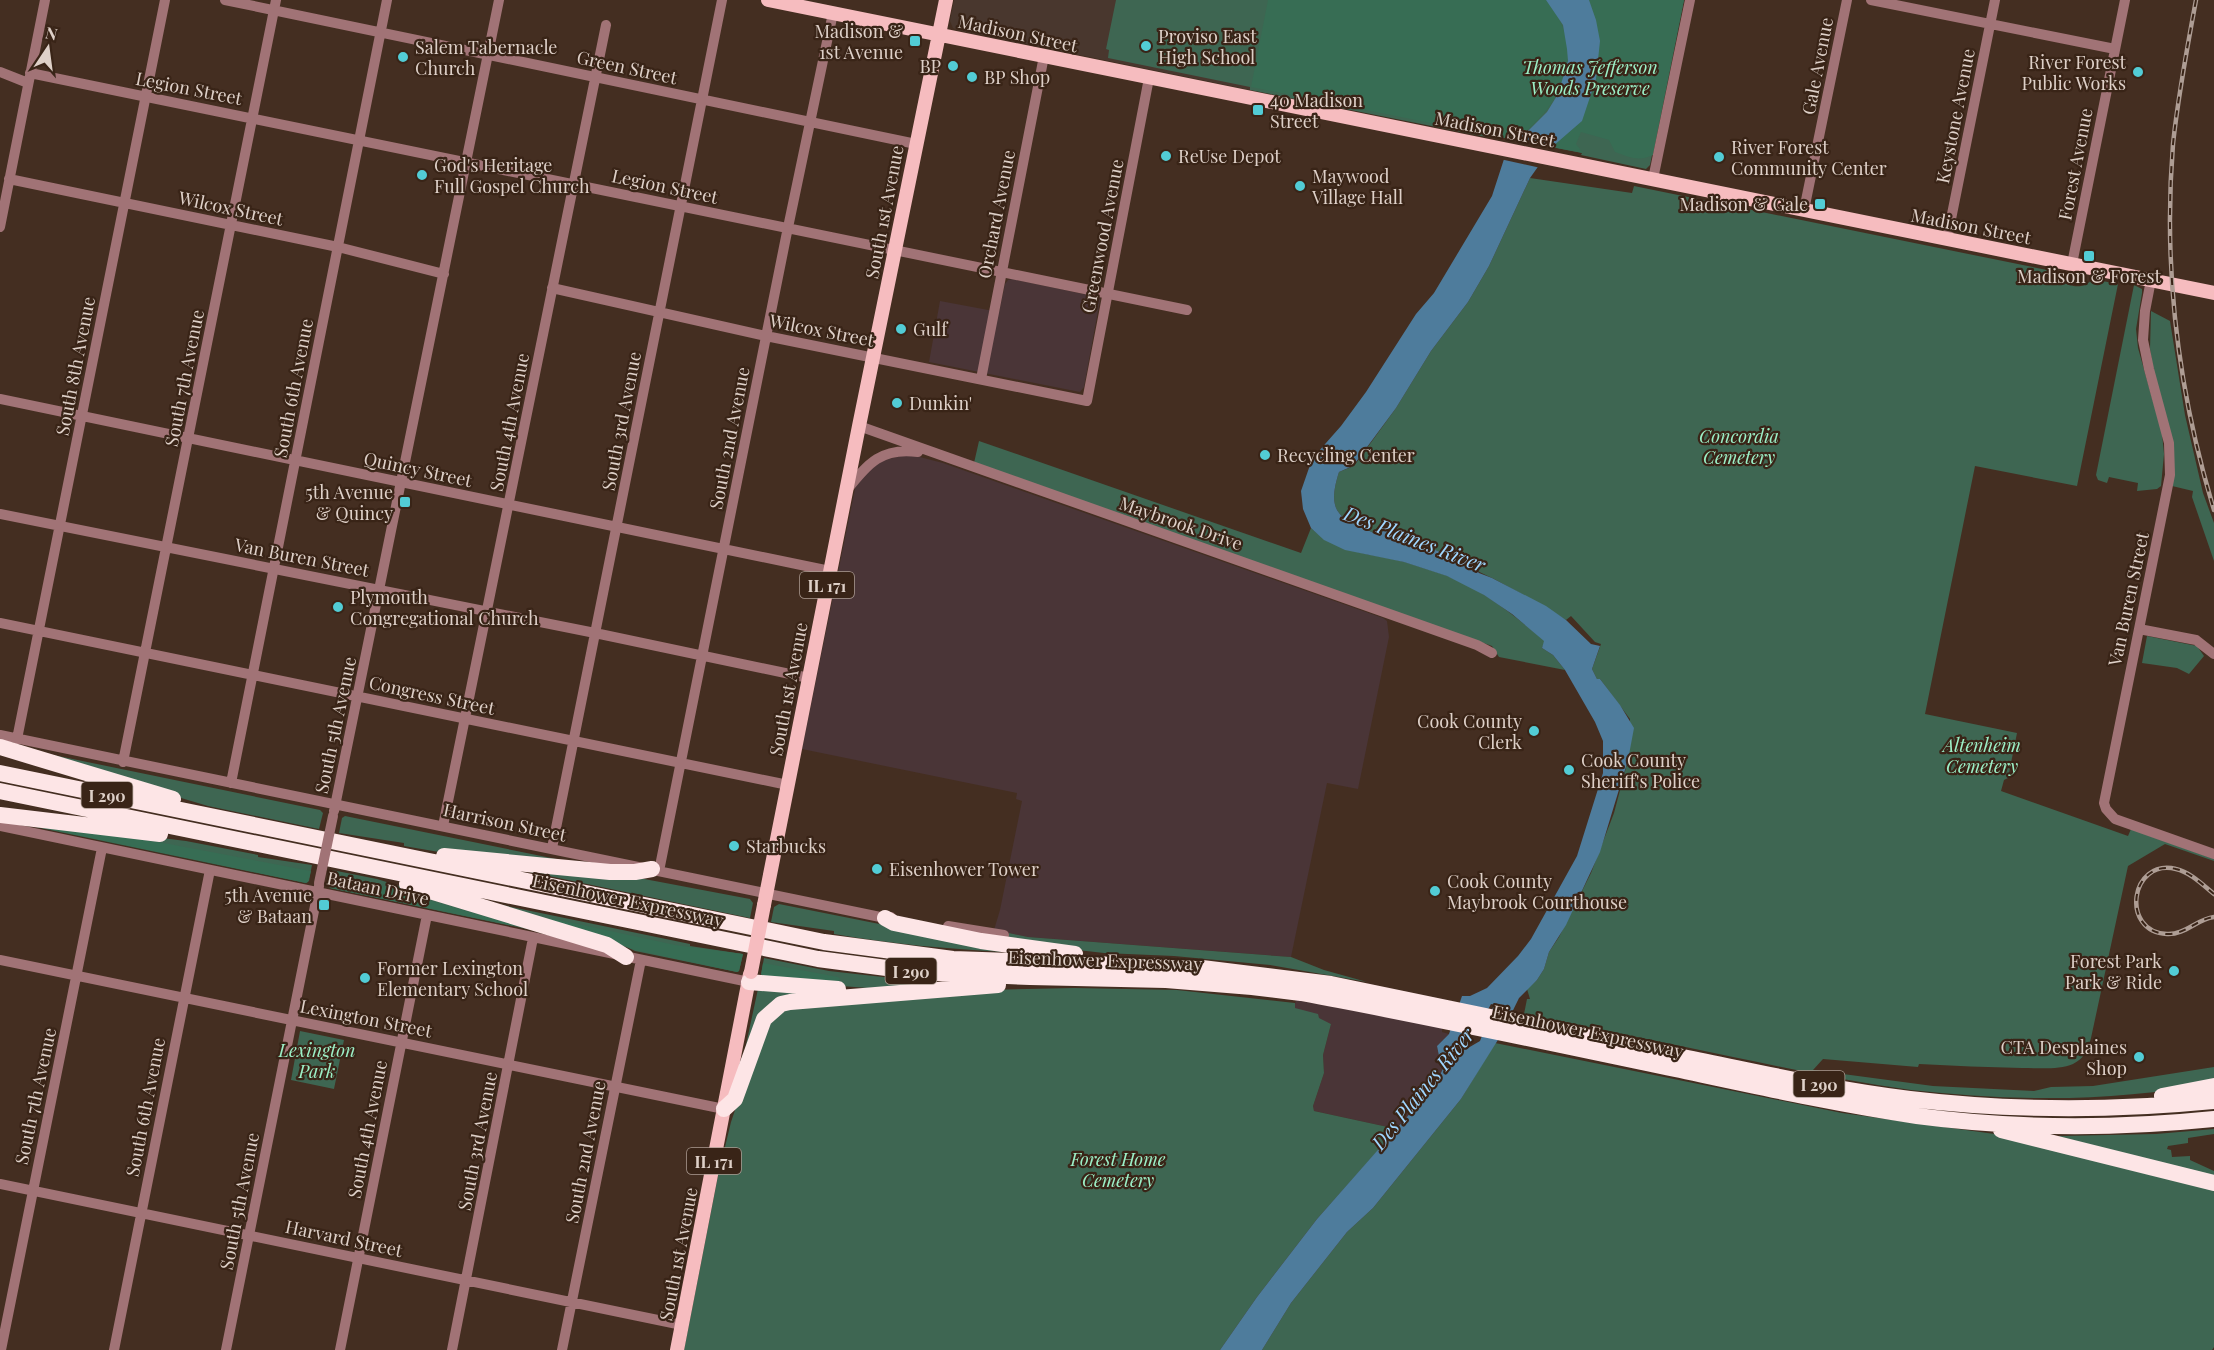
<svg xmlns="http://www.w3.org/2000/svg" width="2214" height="1350" viewBox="0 0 2214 1350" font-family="'Playfair Display',serif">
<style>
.industrial{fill:#4a3537}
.education{fill:#49372e}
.green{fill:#3e6652}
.forest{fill:#376d54}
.water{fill:#4e7c9c;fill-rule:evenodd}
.pier{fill:#442e21}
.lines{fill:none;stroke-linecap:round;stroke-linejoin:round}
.minor{stroke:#a17376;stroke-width:10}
.major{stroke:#f6bcbf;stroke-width:14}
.highway{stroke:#fde5e6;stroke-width:16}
.rail-casing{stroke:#ae9d94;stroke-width:4.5}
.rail{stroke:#392417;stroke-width:2;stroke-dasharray:7;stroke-linecap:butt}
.minor-bridge{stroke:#a17376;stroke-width:10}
.major-bridge{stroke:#f6bcbf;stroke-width:14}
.poi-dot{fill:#52ccd5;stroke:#392417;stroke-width:2}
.labels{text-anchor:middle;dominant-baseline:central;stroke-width:4.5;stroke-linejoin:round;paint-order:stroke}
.shield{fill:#392417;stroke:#ac9c93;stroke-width:1.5}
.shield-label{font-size:16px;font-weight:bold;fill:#ded0c8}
.poi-label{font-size:18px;fill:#ded0c8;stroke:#392417;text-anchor:start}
.street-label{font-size:18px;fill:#ded0c8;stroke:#392417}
.park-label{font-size:18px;font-style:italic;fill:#9cf0c7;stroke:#392417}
.water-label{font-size:20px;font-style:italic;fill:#9fd6ff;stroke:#392417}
</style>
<rect width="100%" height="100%" fill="#442e21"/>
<!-- industrial -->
<path class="industrial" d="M1012 279 1098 297 1100 300 1084 387 1080 392 929 362 940 301 999 312 1005 284 1008 280Z
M908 454 943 463 1383 618 1387 621 1389 637 1358 789 1327 783 1291 957 1028 937 994 930 1000 910 1022 801 1016 799 1017 793 802 749 856 484 873 463Z
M1296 1000 1442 1027V1032L1449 1034 1437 1046 1439 1056 1445 1064 1436 1084 1397 1129 1314 1111 1313 1106 1324 1073 1323 1055 1331 1024 1294 1008Z"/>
<!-- education -->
<path class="education" d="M954 0H1268L1250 90 957 30 953 28 950 21Z"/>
<!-- green -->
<path class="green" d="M1116 0H1684L1650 165 1646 169 1581 155 1582 153 1489 135 1487 137 1250 90V87L1108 58 1109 50 1106 49Z
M1530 178 1632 193 1634 186 2057 272 2059 280C2069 287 2085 290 2092 279L2118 284 2077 486 1975 466 1925 714 2017 733 2008 778 2004 780 2001 791 2128 836 2131 829 2214 859V861L2165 844 2128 866 2091 1038C2088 1049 2085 1058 2073 1064 2059 1070 2038 1068 2022 1068 1988 1067 1954 1066 1919 1064L1918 1067 1823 1059 1813 1070 1933 1086 2034 1091 2051 1087 2093 1086 2214 1067V1082C2116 1103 2011 1101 1911 1090 1851 1082 1792 1069 1733 1057 1663 1042 1594 1028 1524 1014L1527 999H1530L1527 989 1537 980 1544 969 1549 952 1559 937 1591 873 1614 813 1628 760 1630 719 1600 679H1597L1592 669 1601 644 1595 642 1571 616 1566 620C1543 605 1520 593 1496 580 1487 575 1479 573 1471 566L1386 528 1380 534H1376C1342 518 1325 516 1339 472L1354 466 1396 408 1431 351 1468 302 1489 266Z
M2134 285 2142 289V293L2136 329 2138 348 2162 433 2164 454 2161 486 2157 489 2137 491 2138 483 2109 477 2107 483 2098 480 2096 475Z
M2151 311 2170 321 2185 415 2203 493 2214 523V561L2192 497 2193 491 2172 486 2150 349Z
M979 441 1301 553 1311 528C1339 554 1370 553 1405 562 1418 566 1432 571 1445 575 1483 589 1514 616 1545 641L1542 648 1553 655 1565 670 1499 657 1492 646 974 463Z
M2147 636 2197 646 2204 656 2189 674 2177 668 2142 663Z
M0 744 320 810 323 813 319 829 208 806Z
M345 816 576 863 439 852 404 846V843L339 833 342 818Z
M0 818 186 841 258 855V857L312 865 309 881 306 883Z
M501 866 639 878 750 899 753 903 750 918Z
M332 870 377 879 556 935 330 888 329 885Z
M483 901 690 944V946L743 954 739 971 737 972 635 951 614 941Z
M779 904 1005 949V952C948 949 891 944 834 934V931L771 922 774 907Z
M1009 933 1028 937 1291 957 1324 970 1367 982 1270 965 1174 956 1104 953 1007 942Z
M764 958 829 971 946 984 868 988 773 981 761 974Z
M1074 988 1177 990 1295 1003V1008L1318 1014 1319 1018 1331 1024 1323 1055 1324 1073 1313 1106 1314 1111 1397 1129 1317 1219 1257 1297 1220 1350H684L718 1176 731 1122 761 1033 778 1010 987 990Z
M758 989 842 992 789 999 744 1054Z
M300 1031 344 1040 334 1089 291 1080Z
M1495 1043 1842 1113 2002 1135 2214 1187V1347L2212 1350H1262L1291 1303 1347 1232 1373 1208 1461 1099Z
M2214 1129V1134L2188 1138V1143L2168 1146 2167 1149 2171 1150 2172 1157 2190 1156V1160L2214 1171V1179L2058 1141 2059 1136 2156 1134Z"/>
<!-- forest -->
<path class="forest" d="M1268 0H1546C1589 51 1563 105 1515 140L1251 87Z
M1589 0H1684L1653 155C1639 162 1629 157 1615 152L1609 140 1581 132 1576 144 1583 153 1552 147 1582 121 1596 20Z
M39 825 169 844 311 871 308 882 306 883 36 827Z
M331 875 357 882 373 884 511 924 514 926 330 888 329 885Z
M550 918 675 945 743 954 739 971 737 972 635 950 547 919Z
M763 963 838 977 840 979 839 981 761 976Z"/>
<!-- water -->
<path class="water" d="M1546 0H1589L1596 20 1600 41 1596 79 1582 121 1552 147 1530 178 1489 266 1468 302 1431 351 1396 408 1353 466 1339 472C1325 516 1342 518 1376 534H1381L1385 528 1472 566 1479 573 1492 578 1546 606 1566 620 1591 644 1600 646 1592 669 1597 679H1600L1620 705 1634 728 1628 760 1600 852 1566 925 1549 952 1544 969 1537 980 1519 998 1501 1035 1461 1099 1373 1208 1347 1232 1291 1303 1262 1350H1220L1257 1297 1317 1219 1436 1084 1445 1064 1439 1056 1437 1046 1449 1034 1462 996H1470L1487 988 1518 956 1531 939 1577 856 1603 773V741L1595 722 1565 670 1553 655 1542 648 1544 641 1512 614 1484 595 1447 576 1404 562 1345 550 1324 540 1311 528 1303 509 1301 491 1309 468 1318 452 1341 426 1366 392 1416 314 1434 293 1492 196 1505 156 1515 140 1529 130 1547 112 1558 94 1568 61 1567 49 1563 25ZM1491 1004 1494 1005 1480 1041 1468 1048C1464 1030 1485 1018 1491 1004Z"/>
<!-- pier -->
<path class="pier" d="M1512 139 1556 148 1541 168 1500 159Z"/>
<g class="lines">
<!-- minor -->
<path class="minor" d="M225 0 916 144
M1871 0 2115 49
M0 72 28 83
M30 73 1187 310
M9 179 338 247 444 274
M1653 179 1690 0
M1804 210 1847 0
M0 227 45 0
M1947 239 1995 0
M2072 264 2125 0
M2151 280 2145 311 2143 340 2149 369 2169 443 2170 475 2104 803 2106 809 2115 819 2214 854
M552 288 766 336 1087 401 1149 78
M981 379 1044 56
M0 399 830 571
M859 426 1477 645 1492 653
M847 490C868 463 882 447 918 452
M0 514 595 633 809 678
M0 623 788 785
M2139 629 2196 640 2214 654
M0 735 885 918 891 917
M17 739 165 0
M123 762 276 0
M231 783 387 0
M334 811 499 0
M0 826 749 982
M443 826 606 25
M552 848 722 0
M659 871 786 237 833 13
M948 926 1004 935
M0 960 724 1109
M0 1184 682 1325
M1 1350 102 848
M114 1350 210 870
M226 1350 319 886
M340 1350 427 915
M452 1350 533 938
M562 1350 641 960"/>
<!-- major -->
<path class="major" d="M768 0 2214 293
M764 905 859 426 946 0
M677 1350 750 974"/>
<!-- highway -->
<path class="highway" d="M0 747 173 799
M0 773 824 942 953 959 1202 968 1331 984C1448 1008 1565 1033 1683 1057 1758 1072 1834 1090 1910 1099 2011 1111 2113 1111 2214 1101
M0 791 818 959 917 972 1030 977 1166 980 1252 987 1301 993C1426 1016 1550 1043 1675 1069 1755 1086 1836 1104 1917 1116 2015 1129 2116 1129 2214 1119
M0 815 160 834
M444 856 610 872H635L652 869
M407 884 607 945 626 957
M885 918 894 923 981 941 1075 954
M749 982 838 989
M2162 1096 2214 1086
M724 1109 735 1099 764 1019 781 1004 790 1002 998 985
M2001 1130 2214 1183"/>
<!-- rail casing -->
<g class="rail-casing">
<path id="rail" d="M2196 0C2187 48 2178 96 2173 144 2163 268 2178 391 2214 510
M2214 894C2203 885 2190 872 2176 869 2130 858 2120 932 2167 934 2185 935 2197 919 2214 917"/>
</g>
<!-- rail -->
<use href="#rail" class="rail"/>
<!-- minor-bridge -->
<path class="minor-bridge" d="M319 883 333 816"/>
<!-- major-bridge -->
<path class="major-bridge" d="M751 972 764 905"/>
</g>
<!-- markers -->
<g class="poi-dot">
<rect x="909" y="35" width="12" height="12" rx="3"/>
<circle cx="1146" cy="46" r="6"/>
<circle cx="403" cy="57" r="6"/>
<circle cx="953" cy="66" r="6"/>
<circle cx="2138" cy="72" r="6"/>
<circle cx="972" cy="77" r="6"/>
<rect x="1252" y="104" width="12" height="12" rx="3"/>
<circle cx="1166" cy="156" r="6"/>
<circle cx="1719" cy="157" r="6"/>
<circle cx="422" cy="175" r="6"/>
<circle cx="1300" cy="186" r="6"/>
<rect x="1814" y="198" width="12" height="12" rx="3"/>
<rect x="2083" y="250" width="12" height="12" rx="3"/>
<circle cx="901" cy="329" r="6"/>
<circle cx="897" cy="403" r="6"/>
<circle cx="1265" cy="455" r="6"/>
<rect x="399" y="496" width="12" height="12" rx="3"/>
<circle cx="338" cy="607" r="6"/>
<circle cx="1534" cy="731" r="6"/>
<circle cx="1569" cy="770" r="6"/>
<circle cx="734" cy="846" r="6"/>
<circle cx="877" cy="869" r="6"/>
<circle cx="1435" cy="891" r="6"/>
<rect x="318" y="899" width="12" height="12" rx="3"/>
<circle cx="2174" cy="971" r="6"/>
<circle cx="365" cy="978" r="6"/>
<circle cx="2139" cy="1057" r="6"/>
</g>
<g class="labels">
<!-- shield labels -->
<g class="shield">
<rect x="800" y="572" width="54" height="26" rx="4.5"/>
<rect x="81.5" y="782" width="51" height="26" rx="4.5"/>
<rect x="885.5" y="958" width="51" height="26" rx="4.5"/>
<rect x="1793.5" y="1071" width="51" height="26" rx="4.5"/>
<rect x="687" y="1148" width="54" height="26" rx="4.5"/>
</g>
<g class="shield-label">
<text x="827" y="585">IL 171</text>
<text x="107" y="795">I 290</text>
<text x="911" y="971">I 290</text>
<text x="1819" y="1084">I 290</text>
<text x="714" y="1161">IL 171</text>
</g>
<!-- poi labels -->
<g class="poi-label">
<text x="903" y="31" text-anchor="end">Madison &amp;<tspan x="903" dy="21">1st Avenue</tspan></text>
<text x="1158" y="36">Proviso East<tspan x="1158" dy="21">High School</tspan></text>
<text x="415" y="47">Salem Tabernacle<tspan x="415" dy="21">Church</tspan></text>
<text x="2126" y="62" text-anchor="end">River Forest<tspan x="2126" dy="21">Public Works</tspan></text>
<text x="941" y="66" text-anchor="end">BP</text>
<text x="984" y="77">BP Shop</text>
<text x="1270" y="100">40 Madison<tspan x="1270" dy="21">Street</tspan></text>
<text x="1731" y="147">River Forest<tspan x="1731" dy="21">Community Center</tspan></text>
<text x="1178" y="156">ReUse Depot</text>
<text x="434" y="165">God's Heritage<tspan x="434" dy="21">Full Gospel Church</tspan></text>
<text x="1312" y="176">Maywood<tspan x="1312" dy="21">Village Hall</tspan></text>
<text x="1808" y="204" text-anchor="end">Madison &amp; Gale</text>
<text x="2089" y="276" text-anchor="middle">Madison &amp; Forest</text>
<text x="913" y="329">Gulf</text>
<text x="909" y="403">Dunkin'</text>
<text x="1277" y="455">Recycling Center</text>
<text x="393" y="492" text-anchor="end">5th Avenue<tspan x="393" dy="21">&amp; Quincy</tspan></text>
<text x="350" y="597">Plymouth<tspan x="350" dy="21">Congregational Church</tspan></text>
<text x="1522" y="721" text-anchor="end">Cook County<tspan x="1522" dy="21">Clerk</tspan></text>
<text x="1581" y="760">Cook County<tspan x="1581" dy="21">Sheriff's Police</tspan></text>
<text x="746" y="846">Starbucks</text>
<text x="889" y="869">Eisenhower Tower</text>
<text x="1447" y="881">Cook County<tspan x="1447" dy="21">Maybrook Courthouse</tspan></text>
<text x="312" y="895" text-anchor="end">5th Avenue<tspan x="312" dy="21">&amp; Bataan</tspan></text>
<text x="2162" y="961" text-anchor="end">Forest Park<tspan x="2162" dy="21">Park &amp; Ride</tspan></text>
<text x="377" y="968">Former Lexington<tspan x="377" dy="21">Elementary School</tspan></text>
<text x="2127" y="1047" text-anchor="end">CTA Desplaines<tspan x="2127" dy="21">Shop</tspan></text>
</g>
<!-- street labels -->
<g class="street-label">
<text transform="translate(1018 33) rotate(12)">Madison Street</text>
<text transform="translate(1817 66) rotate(-79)">Gale Avenue</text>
<text transform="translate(627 67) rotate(12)">Green Street</text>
<text transform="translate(189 88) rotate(11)">Legion Street</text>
<text transform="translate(1955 116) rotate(-79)">Keystone Avenue</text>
<text transform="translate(1495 129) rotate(11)">Madison Street</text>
<text transform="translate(2075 164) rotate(-79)">Forest Avenue</text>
<text transform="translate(665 186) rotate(12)">Legion Street</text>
<text transform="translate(231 208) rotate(12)">Wilcox Street</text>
<text transform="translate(884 212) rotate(-79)">South 1st Avenue</text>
<text transform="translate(996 214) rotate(-79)">Orchard Avenue</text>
<text transform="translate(1971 226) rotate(11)">Madison Street</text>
<text transform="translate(1102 236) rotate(-79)">Greenwood Avenue</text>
<text transform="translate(822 330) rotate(11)">Wilcox Street</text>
<text transform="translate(75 366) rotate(-79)">South 8th Avenue</text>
<text transform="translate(184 378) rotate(-79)">South 7th Avenue</text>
<text transform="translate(293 388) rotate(-79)">South 6th Avenue</text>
<text transform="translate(621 421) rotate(-79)">South 3rd Avenue</text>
<text transform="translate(509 422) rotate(-79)">South 4th Avenue</text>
<text transform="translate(729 438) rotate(-79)">South 2nd Avenue</text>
<text transform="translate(418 469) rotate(12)">Quincy Street</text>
<text transform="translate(1181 523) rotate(19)">Maybrook Drive</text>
<text transform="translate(302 557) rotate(11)">Van Buren Street</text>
<text transform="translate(2128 599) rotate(-78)">Van Buren Street</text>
<text transform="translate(788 689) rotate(-79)">South 1st Avenue</text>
<text transform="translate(432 695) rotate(12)">Congress Street</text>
<text transform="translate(335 725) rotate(-78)">South 5th Avenue</text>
<text transform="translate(505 822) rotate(12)">Harrison Street</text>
<text transform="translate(378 888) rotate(12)">Bataan Drive</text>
<text transform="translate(628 900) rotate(12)">Eisenhower Expressway</text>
<text transform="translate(1105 960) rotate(2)">Eisenhower Expressway</text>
<text transform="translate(366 1018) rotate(11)">Lexington Street</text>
<text transform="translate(1588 1031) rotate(12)">Eisenhower Expressway</text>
<text transform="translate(35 1096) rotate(-78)">South 7th Avenue</text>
<text transform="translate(145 1107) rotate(-79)">South 6th Avenue</text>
<text transform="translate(367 1129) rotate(-79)">South 4th Avenue</text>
<text transform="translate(477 1141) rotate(-79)">South 3rd Avenue</text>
<text transform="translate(585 1152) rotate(-79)">South 2nd Avenue</text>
<text transform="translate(239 1201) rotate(-79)">South 5th Avenue</text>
<text transform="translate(344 1238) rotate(12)">Harvard Street</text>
<text transform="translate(678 1254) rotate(-79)">South 1st Avenue</text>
</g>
<!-- park labels -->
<g class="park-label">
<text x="1590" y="67">Thomas Jefferson<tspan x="1590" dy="21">Woods Preserve</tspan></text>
<text x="1739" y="436">Concordia<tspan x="1739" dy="21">Cemetery</tspan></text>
<text x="1982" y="745">Altenheim<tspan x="1982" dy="21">Cemetery</tspan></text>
<text x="317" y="1050">Lexington<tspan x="317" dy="21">Park</tspan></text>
<text x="1118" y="1159">Forest Home<tspan x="1118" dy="21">Cemetery</tspan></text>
</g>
<!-- water labels -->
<g class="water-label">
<text transform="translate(1415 538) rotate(21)">Des Plaines River</text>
<text transform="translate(1422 1088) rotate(-51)">Des Plaines River</text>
</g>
</g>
<!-- north arrow -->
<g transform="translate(48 48) rotate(13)" stroke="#392417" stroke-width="4.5" paint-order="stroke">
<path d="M0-4.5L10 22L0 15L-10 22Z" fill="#ded0c8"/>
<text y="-9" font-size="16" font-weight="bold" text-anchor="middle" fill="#ded0c8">N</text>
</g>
</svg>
